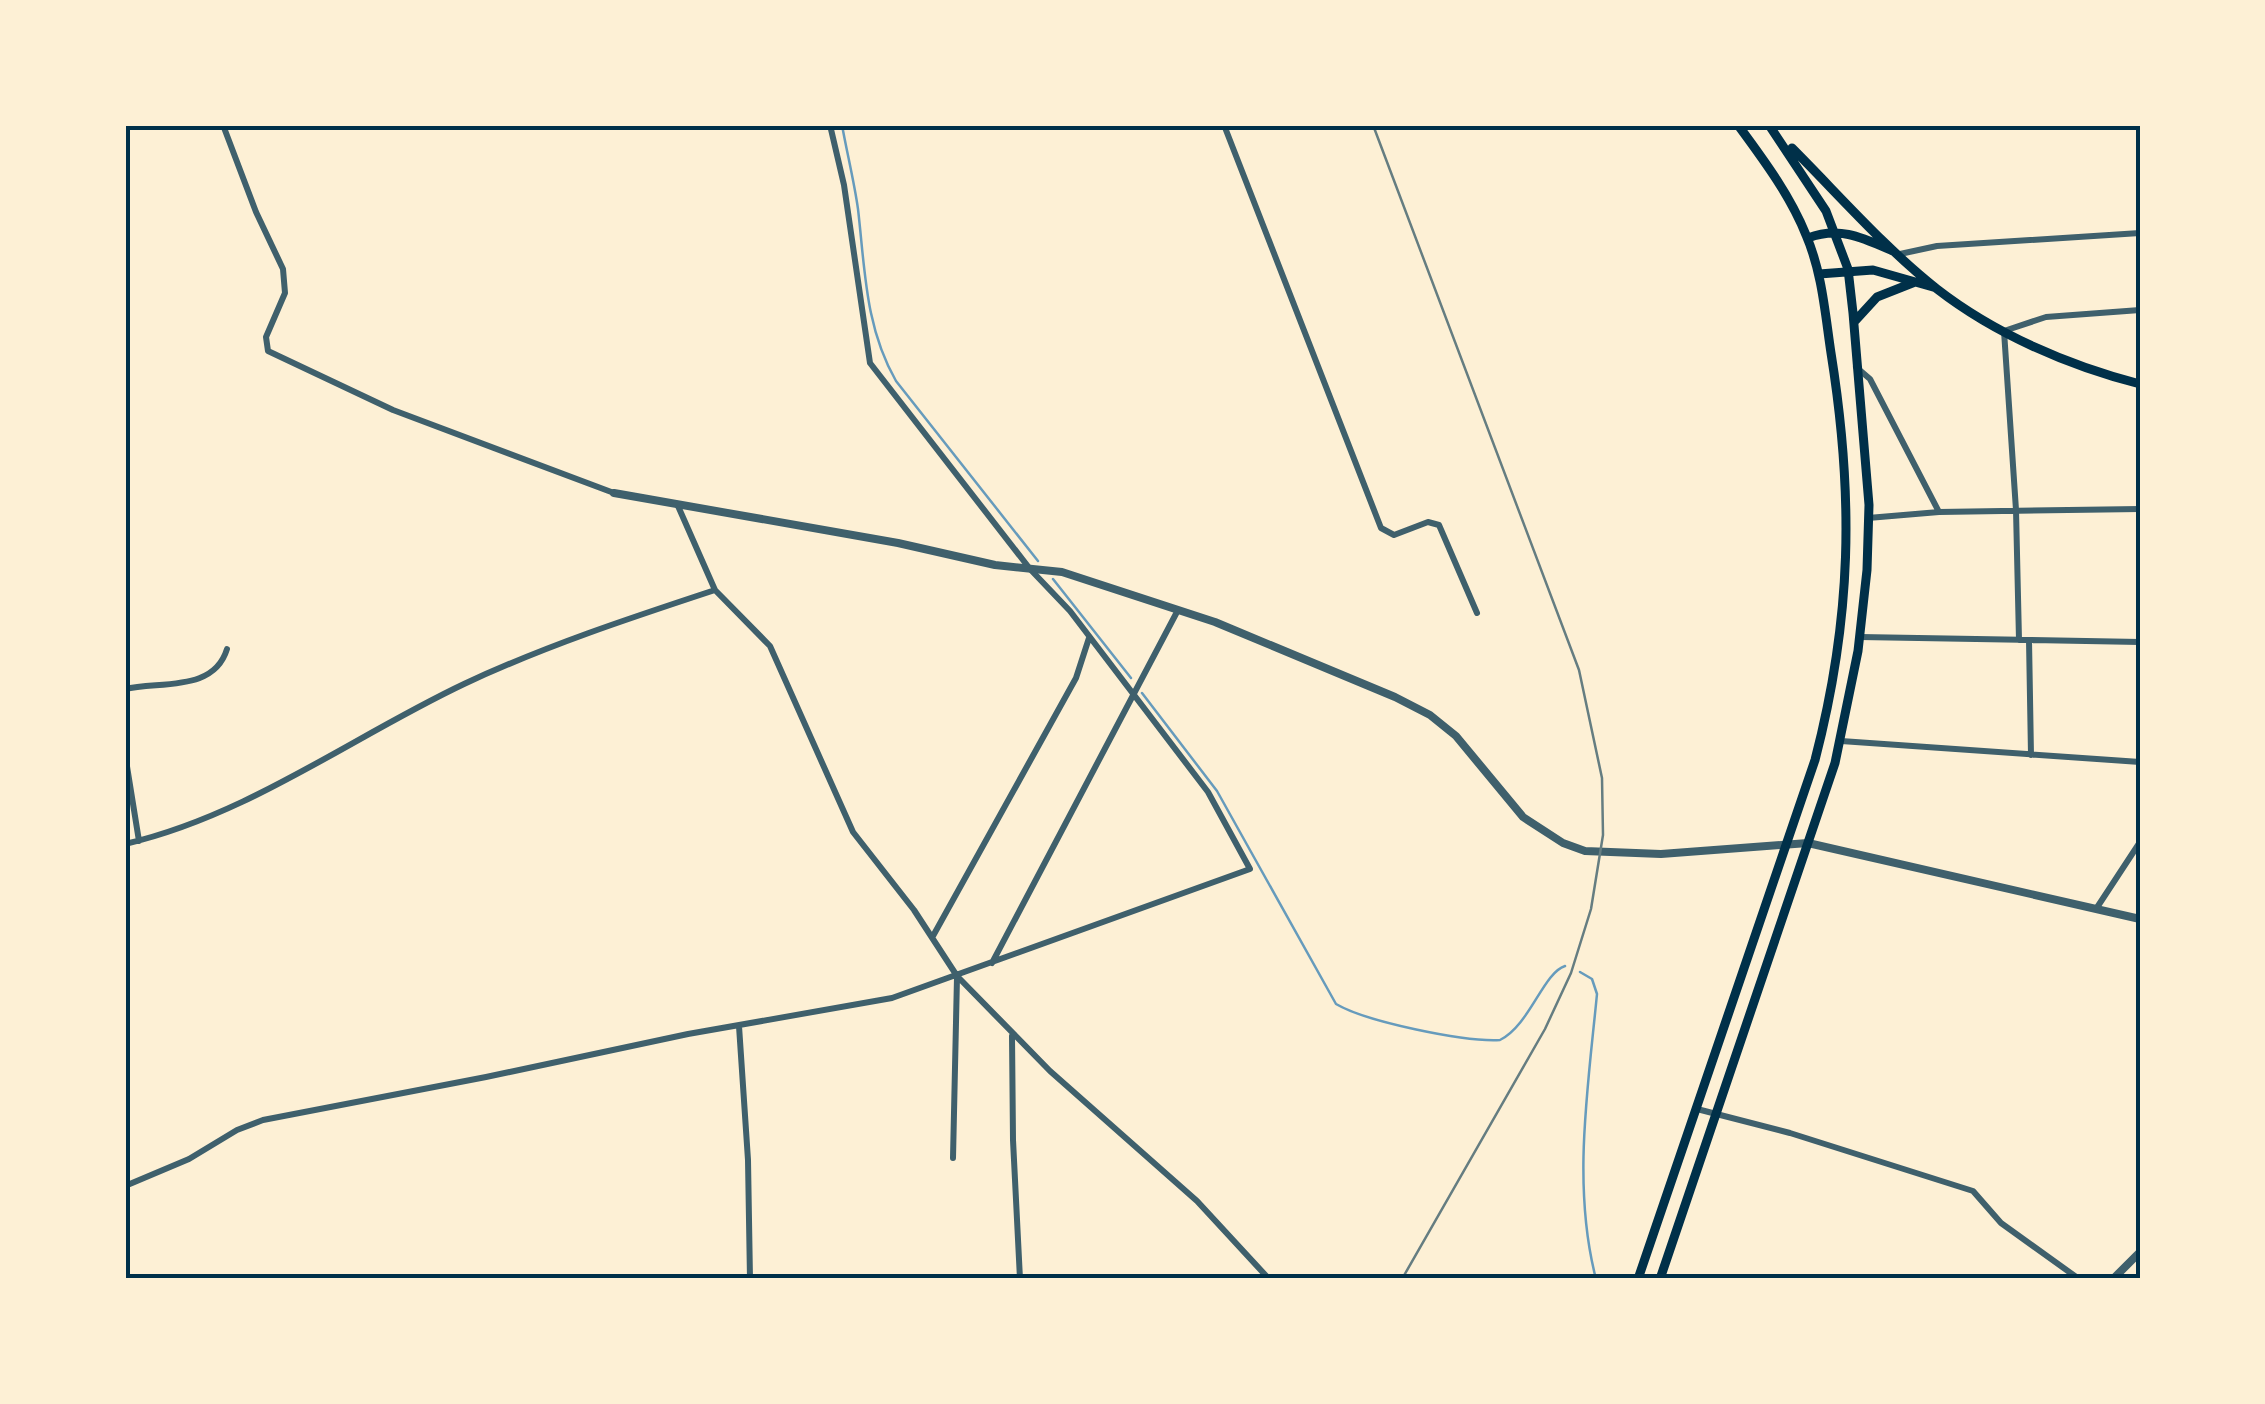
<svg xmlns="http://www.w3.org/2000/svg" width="2265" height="1404" viewBox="0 0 2265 1404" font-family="Jost,sans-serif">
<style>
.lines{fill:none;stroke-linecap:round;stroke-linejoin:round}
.stream{stroke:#669bbc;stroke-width:2.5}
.minor{stroke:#3f606c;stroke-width:6}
.tertiary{stroke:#3f606c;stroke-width:8}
.secondary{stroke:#003049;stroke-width:9}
.rail{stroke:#657d81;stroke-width:2.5}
.neatline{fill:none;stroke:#003049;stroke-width:4}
</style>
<rect width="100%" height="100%" fill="#fdf0d5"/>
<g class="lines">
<!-- stream -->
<path class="stream" d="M842 125C847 153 854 181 858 209 865 269 865 327 896 381L1038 561
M1053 579 1131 678
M1142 693 1217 791 1336 1004C1367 1022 1464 1042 1500 1040 1530 1025 1543 973 1565 966
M1580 972 1592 979 1597 994C1588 1087 1572 1187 1596 1279"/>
<!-- minor -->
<path class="minor" d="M223 125 256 212 283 269 285 293 266 337 268 351 393 410 614 493
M1224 125 1381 528 1394 535 1428 522 1439 525 1477 613
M1900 254 1937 246 2140 233
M1856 367 1870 379 1939 512 2140 509
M678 506 715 590 770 646 853 832 914 910 957 976 1050 1071 1197 1201 1269 1279
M1868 518 1939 512
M1860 637 2140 642
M2019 640 2016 510 2004 331 2046 317 2140 310
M2029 640 2031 755
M125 689C161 681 214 692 227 649
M1841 741 2140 762
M125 754 139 841
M125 844C247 816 352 737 464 684 545 646 630 618 715 590
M2096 909 2140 842
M933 936 1076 678 1089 638
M992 963 1178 610
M739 1026 748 1160 750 1279
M1012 1036 1013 1140 1020 1279
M1697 1109 1790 1133 1973 1191 2001 1223 2079 1279
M953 1158 957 977
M125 1186 189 1159 237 1130 263 1120 486 1077 688 1034 892 998 1250 869 1208 792 1070 611 1030 569 870 363 844 185 830 125"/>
<!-- tertiary -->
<path class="tertiary" d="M614 493 898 543 995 565 1062 572 1215 622 1395 697 1430 715 1456 736 1523 817 1563 843 1585 851 1661 854 1808 843 2140 919
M2113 1279 2140 1252"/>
<!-- secondary -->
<path class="secondary" d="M1792 148C1839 195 1885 248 1937 289 1995 334 2069 366 2140 384
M1808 238C1840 226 1863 238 1893 251
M1819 274 1873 270 1933 287
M1855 321 1877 297 1915 282
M1638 1279 1815 760C1852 618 1854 497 1831 353 1825 313 1822 272 1806 235 1790 195 1763 159 1738 125
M1660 1279 1835 763 1858 651 1867 570 1869 505 1853 313 1848 269 1826 211 1769 125"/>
<!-- rail -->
<path class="rail" d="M1373 125 1579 670 1602 778 1603 835 1591 909 1571 973 1545 1029 1402 1279"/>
</g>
<!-- border -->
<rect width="2265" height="1404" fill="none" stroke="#fdf0d5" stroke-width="255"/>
<rect x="128" y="128" width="2010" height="1148" class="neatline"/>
</svg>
